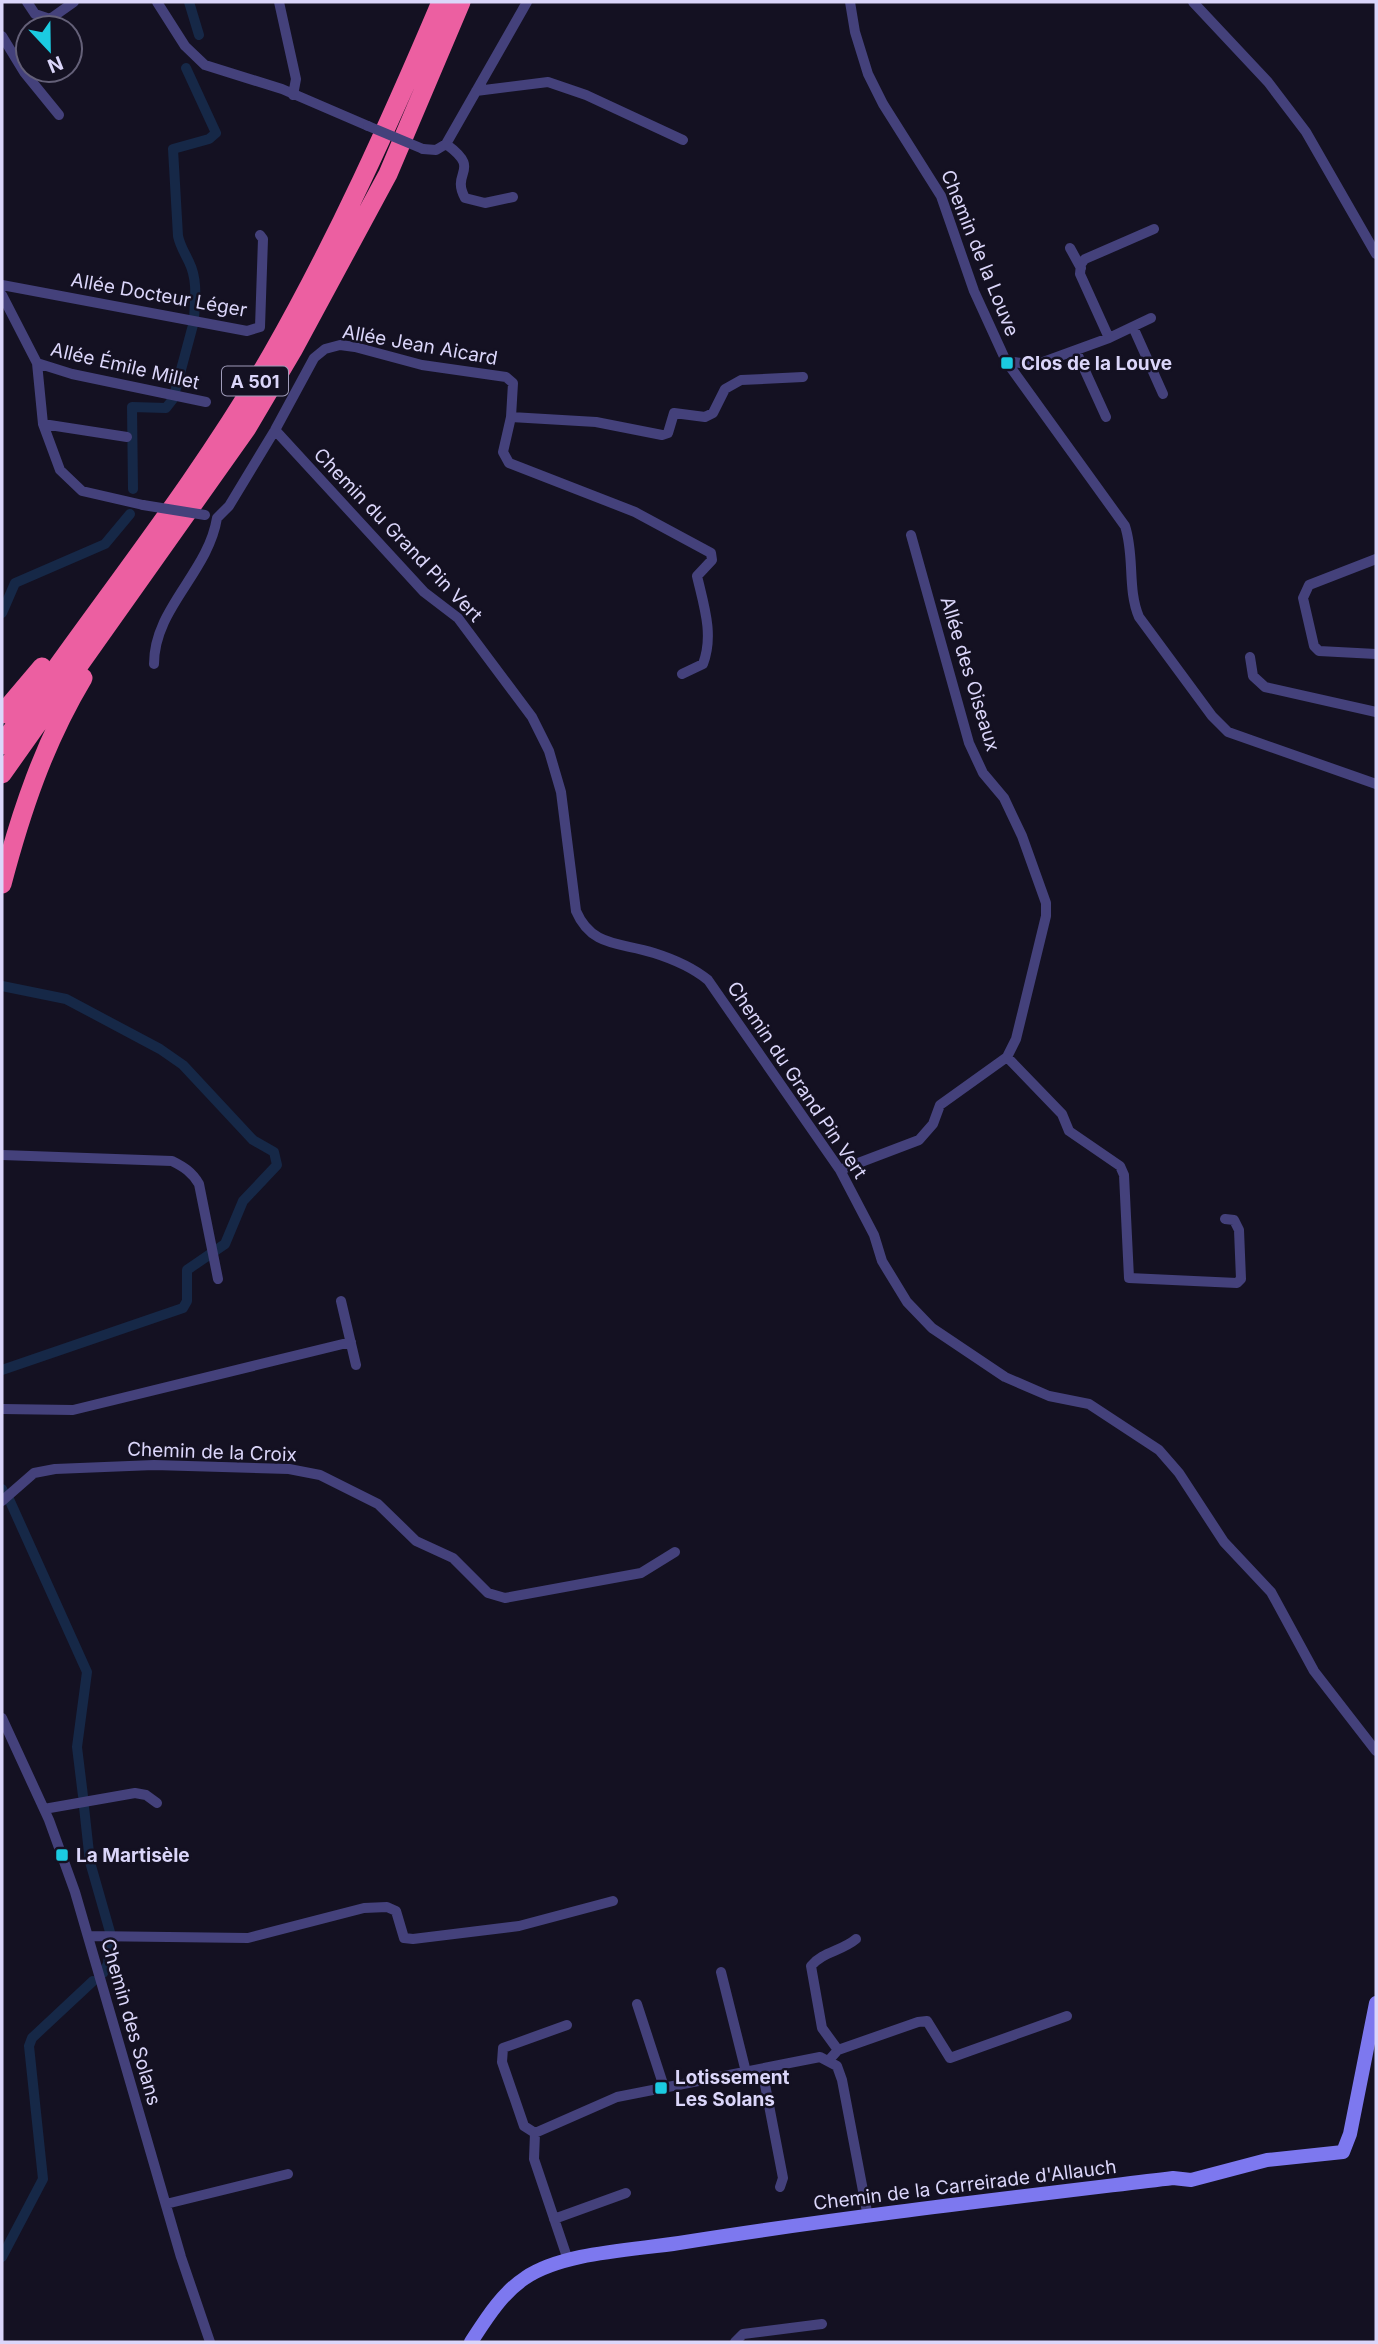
<svg xmlns="http://www.w3.org/2000/svg" width="1378" height="2344" viewBox="0 0 1378 2344" font-family="Inter,sans-serif">
<style>
.lines{fill:none;stroke-linecap:round;stroke-linejoin:round}
.canal{stroke:#162847;stroke-width:10}
.street{stroke:#44417b;stroke-width:10}
.secondary{stroke:#7d78ef;stroke-width:14}
.highway{stroke:#ec5fa1;stroke-width:19}
.street-bridge{stroke:#44417b;stroke-width:10}
.poi-dot{fill:#1bcbe1;stroke:#141122;stroke-width:2.5}
.labels{text-anchor:middle;dominant-baseline:central;stroke-width:5;stroke-linejoin:round;paint-order:stroke}
.shield{fill:#141122;stroke:#9f9bb9;stroke-width:2}
.shield-label{font-size:18px;font-weight:bold;fill:#dbd6fa}
.street-label{font-size:19px;fill:#dbd6fa;stroke:#141122}
.poi-label{font-size:19px;font-weight:bold;fill:#dbd6fa;stroke:#141122;text-anchor:start}
</style>
<rect width="100%" height="100%" fill="#141122"/>
<g class="lines">
<!-- canal -->
<path class="canal" d="M189 2 199 35
M186 68 216 133 209 139 173 149 178 236C180 246 185 253 189 262 198 280 195 300 194 319
M175 392 193 325
M133 489 132 407 166 408 173 399
M2 613 15 583 105 544 130 514
M2 986 66 999 160 1049 183 1065 253 1140 274 1152 277 1165 243 1201 225 1244 187 1270V1301L183 1308 2 1370
M2 1489 3 1491
M9 1499 87 1672 77 1747 83 1796
M84 1807 90 1862 110 1932
M103 1973 108 1964 110 1942
M2 2257 43 2179 29 2046 32 2038 93 1981"/>
<!-- street -->
<path class="street" d="M27 2 35 14 50 19 74 2
M157 2 185 46 205 65 282 89 368 126
M279 2 296 79 293 95
M850 2 855 32 868 74 883 104 941 196 974 291 1006 361 1125 526C1135 556 1127 589 1139 617L1212 716 1228 732 1376 784
M1193 2 1268 82 1306 132 1376 254
M2 36 24 72 59 115
M476 91 548 82 586 95 683 140
M446 144C483 171 450 171 465 198L485 203 513 197
M423 149 436 150 446 144 527 2
M1070 248 1081 268
M2 285 247 331 260 327 263 239 260 235
M2 295 37 363 43 424 60 470 82 491 143 505
M1133 327 1163 394
M1109 338 1080 274 1081 264 1085 259 1154 229
M1076 351 1106 417
M1006 361 1035 365 1109 338 1151 318
M37 363 72 374 206 402
M511 417 503 452 509 463 635 512 711 553 712 560 697 576C704 606 714 635 703 664L682 674
M43 424 127 437
M275 430 424 592 458 618 532 717 549 751 561 792 576 911C592 948 621 942 654 953 673 959 692 967 708 980L840 1170 874 1235 882 1261 907 1302 932 1328 1005 1377 1049 1396 1089 1404 1159 1450 1179 1473 1224 1542 1271 1592 1314 1671 1376 1751
M217 518 229 506 275 430 314 358 325 349 340 345 355 347 422 365 506 377 513 383 511 417 596 422 662 435 668 433 674 413 705 417 713 413 725 389 741 380 803 377
M1376 559 1309 585 1303 598 1314 646 1319 651 1376 654
M1250 657 1253 676 1265 687 1376 712
M154 664C154 608 208 573 217 518
M1007 1057 1062 1114 1069 1131 1120 1166 1124 1175 1129 1278 1237 1283 1241 1279 1239 1230 1234 1220 1225 1219
M2 1155 172 1161C184 1167 192 1172 199 1184L218 1279
M840 1170 919 1140 933 1124 940 1105 1007 1057 1016 1039 1046 916V903L1022 836 1004 798 983 773 969 743 911 535
M341 1301 356 1365
M2 1409 73 1410 351 1342
M2 1501 34 1473 55 1469 154 1465 289 1469 320 1475 378 1504 416 1541 453 1558 488 1593 505 1598 641 1573 675 1552
M2 1718 49 1820 75 1892 181 2257 210 2342
M44 1809 135 1793 146 1795 157 1803
M88 1936 248 1938 364 1908 387 1907 396 1911 404 1938 413 1939 519 1926 613 1901
M721 1972 746 2072
M637 2004 664 2087
M838 2050 822 2028 811 1966C822 1952 842 1951 856 1939
M829 2060 838 2050 918 2022 927 2021 950 2058 1067 2016
M762 2069 783 2178 780 2187
M535 2133 524 2126 502 2062 503 2048 567 2025
M166 2204 288 2174
M554 2219 626 2193
M568 2260 534 2159 535 2133 617 2097 820 2057 837 2066 842 2080 868 2217
M735 2342 743 2334 822 2324"/>
<!-- secondary -->
<path class="secondary" d="M471 2342C486 2319 502 2293 525 2278 563 2252 635 2250 679 2243 843 2217 1008 2198 1173 2178L1191 2180 1267 2160 1343 2152 1350 2134 1376 2003"/>
<!-- highway -->
<path class="highway" d="M2 714 42 667
M2 745C91 614 193 491 272 354 337 240 390 122 441 2
M2 774 247 428 293 350 388 174 461 2
M2 884C21 812 44 743 83 678"/>
<!-- street-bridge -->
<path class="street-bridge" d="M368 126 423 149
M143 505 205 515"/>
</g>
<!-- markers -->
<g class="poi-dot">
<rect x="1000" y="356" width="14" height="14" rx="3.5"/>
<rect x="55" y="1848" width="14" height="14" rx="3.5"/>
<rect x="654" y="2081" width="14" height="14" rx="3.5"/>
</g>
<g class="labels">
<!-- shield labels -->
<rect class="shield" x="222" y="366.5" width="66" height="29" rx="5"/>
<g class="shield-label">
<text x="255" y="381">A 501</text>
</g>
<!-- street labels -->
<g class="street-label">
<text transform="translate(980 253) rotate(68)">Chemin de la Louve</text>
<text transform="translate(159 295) rotate(10)">Allée Docteur Léger</text>
<text transform="translate(420 345) rotate(10)">Allée Jean Aicard</text>
<text transform="translate(125 366) rotate(13)">Allée Émile Millet</text>
<text transform="translate(398 535) rotate(46)">Chemin du Grand Pin Vert</text>
<text transform="translate(970 674) rotate(73)">Allée des Oiseaux</text>
<text transform="translate(797 1080) rotate(56)">Chemin du Grand Pin Vert</text>
<text transform="translate(212 1452) rotate(2)">Chemin de la Croix</text>
<text transform="translate(131 2022) rotate(74)">Chemin des Solans</text>
<text transform="translate(965 2185) rotate(-7)">Chemin de la Carreirade d'Allauch</text>
</g>
<!-- poi labels -->
<g class="poi-label">
<text x="1021" y="363">Clos de la Louve</text>
<text x="76" y="1855">La Martisèle</text>
<text x="675" y="2077">Lotissement<tspan x="675" dy="22">Les Solans</tspan></text>
</g>
</g>
<!-- border -->
<rect width="1378" height="2344" fill="none" stroke="#dbd6fa" stroke-width="7"/>
<!-- north arrow -->
<g transform="translate(49 49) rotate(158)"><circle r="33" fill="#141122" stroke="#646078" stroke-width="2"/>
<path d="M0-5L12 26L0 18L-12 26Z" fill="#1bcbe1"/>
<text y="-10" font-size="19" font-weight="bold" text-anchor="middle" fill="#dbd6fa">N</text>
</g>
</svg>
